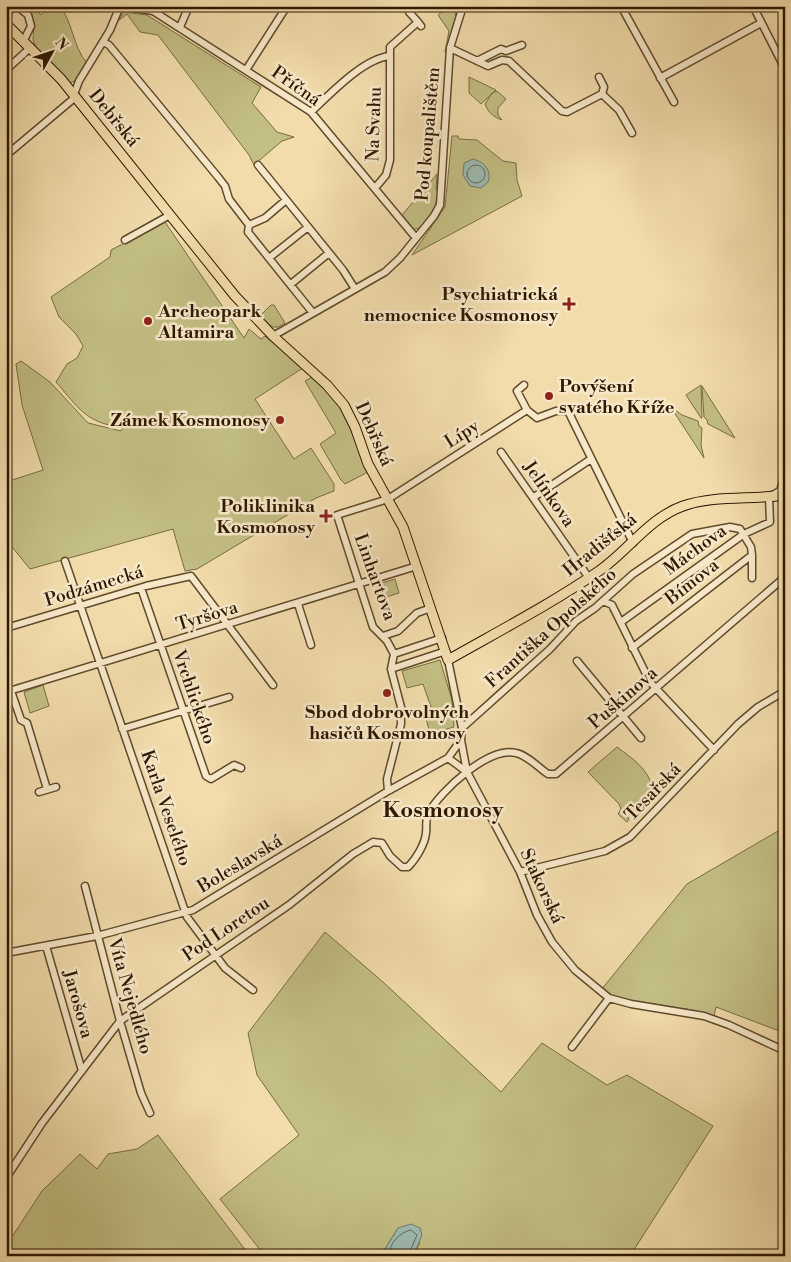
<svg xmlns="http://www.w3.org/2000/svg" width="791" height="1262" viewBox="0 0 791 1262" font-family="'Libre Bodoni',serif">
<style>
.green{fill:#c2be84;stroke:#786c42}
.water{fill:#9dbab1;stroke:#717a6a}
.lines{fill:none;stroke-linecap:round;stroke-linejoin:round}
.shore{stroke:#666a58;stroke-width:1}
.minor-casing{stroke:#5f4a2b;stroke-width:9}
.major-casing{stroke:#2e1900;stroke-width:11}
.minor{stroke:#f7e8c9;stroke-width:6}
.major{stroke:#f2dcac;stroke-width:9}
.poi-dot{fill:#8f2418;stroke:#f7e8c9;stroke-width:2}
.labels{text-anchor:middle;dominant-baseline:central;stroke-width:5;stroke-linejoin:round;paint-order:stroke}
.street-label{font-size:18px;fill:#2e1900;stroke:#f7e8c9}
.poi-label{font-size:18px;font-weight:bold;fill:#2e1900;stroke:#f7e8c9;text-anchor:end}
.district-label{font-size:22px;font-weight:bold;fill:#2e1900;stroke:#f7e8c9}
</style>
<rect width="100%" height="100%" fill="#f2dcac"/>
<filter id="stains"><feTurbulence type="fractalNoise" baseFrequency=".004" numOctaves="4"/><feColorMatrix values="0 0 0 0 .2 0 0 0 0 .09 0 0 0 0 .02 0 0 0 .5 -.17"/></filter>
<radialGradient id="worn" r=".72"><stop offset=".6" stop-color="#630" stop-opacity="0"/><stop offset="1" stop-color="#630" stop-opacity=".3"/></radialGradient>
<!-- green -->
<path class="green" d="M21 6H32L41 15 49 6H60C73 23 73 47 87 63L75 81 69 83 37 50 33 40 34 22Z
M449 6H454L456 17 447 52H445L449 31 438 15Z
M124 12 147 15 261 87 252 103 277 132 294 137 282 141 254 165 249 155 158 35 140 32 127 14 118 21Z
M469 77 496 90 481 104 469 93Z
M497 91 506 99 498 108V115L502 120C493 117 488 112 485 104L492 93Z
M452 136H458L459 139 477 140 503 161 516 163 517 180 522 196 412 255 445 207Z
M437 174 436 189H439C437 202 430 230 413 229L402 215Z
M165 222 244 338 249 329 261 339 265 336 303 368 255 399 294 459 311 448 334 484V491L316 498 197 569 185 571 173 529 30 569 8 542 6 536V482L43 470 22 405 16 364 21 361 50 382 88 423 121 431 123 427C86 424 78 407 56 382L67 364 77 358 83 346 76 334 59 317 51 297 110 257 111 250Z
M271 305H274L285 323C273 332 269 325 260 316Z
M312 377 329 391 342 409 368 472 345 484 341 480 320 444 336 433 305 381Z
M701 385 702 418H701L686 395Z
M702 386 735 438 708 424 707 420 704 417Z
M670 406 682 415 698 421 699 426 702 428 701 445 704 458Z
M395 579 399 593 383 598 378 584Z
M440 660 452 700 454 727 430 734 424 710 431 707 423 684 407 688 402 671Z
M43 685 49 706 30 713 24 692Z
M617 747C633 759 649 769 653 790L649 798 627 816 629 819 627 822 618 814 621 809 619 804 588 772Z
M785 827V1028L782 1032 716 1007 714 1016 686 1009 610 997 601 990 687 884Z
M325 932 383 982 501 1092 542 1043 607 1085 627 1075 713 1126 630 1256H412L420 1243 398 1228 383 1252 385 1256H265L220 1199 299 1135 257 1075 248 1033Z
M158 1135 250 1256H6V1246L42 1191 80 1154 97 1169 108 1154 137 1149Z"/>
<!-- water -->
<path class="water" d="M473 159C484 162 492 170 488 182L481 188 470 186 463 175 464 163Z
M411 1224 420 1228 422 1235 414 1254 412 1256H385L383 1252 398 1228Z"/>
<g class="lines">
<!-- shore -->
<path class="shore" d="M467 174a9 9 0 1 1 18 0a9 9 0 1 1-18 0Z
M389 1256C389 1243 400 1232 411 1230L417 1235 408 1256"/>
<!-- minor casing -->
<g class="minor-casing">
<path id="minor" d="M122 6 153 11 311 112 416 238
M621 6 674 102
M753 6 785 69
M6 11 18 7 28 15 31 26 24 40
M409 12 418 22
M180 27 189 6
M103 42 109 45 218 177 225 186 229 199 249 225 248 232 313 313
M450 48 488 66 502 60 509 61 562 111 567 112 602 94 604 87 599 77
M477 61 501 49 506 51 522 45
M6 70 31 47
M246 70 287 6
M660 78 761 23
M602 94 619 110 632 133
M311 112C330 94 364 58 390 56
M10 152 72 100 79 81 110 30 120 6
M258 165 343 270 355 289
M375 188 386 175 390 160V47L418 22 421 26
M249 225 265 218 286 200
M125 240 170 215
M269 258 308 227
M291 284 329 253
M273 336 385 272 400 258 434 216 440 205 450 48 463 6
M524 385 517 391 527 410 537 418 556 411H568L633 543
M501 452 589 578
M534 497 591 459
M65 561 187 917 225 968 253 990
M752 578V555
M141 588 206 776 211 779 234 765 241 768
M603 601 612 605 650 682 714 750
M298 604 311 645
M621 622 744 534 770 522 769 497 780 491 785 476
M6 628 146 586 191 576 273 685
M383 636 398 631 417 613 431 608
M394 654 442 638
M448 660 462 728 461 740 467 772 520 872 537 915 552 942 575 970 609 998 631 1004 704 1016 729 1025 785 1051
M577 661 641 738
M391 669 446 651
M11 691 21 720 27 723 47 789
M6 692 417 566
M462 728 550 649 576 621 595 608 633 574 692 534 730 527 740 529 751 547 752 555 632 648
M122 729 229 697
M448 758 467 772
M388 791 387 779 401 724V707L391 669 394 654 387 641 373 627 337 515 388 499 527 410
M39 792 56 787
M520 872 605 851 630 837 738 724 758 707 785 691
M85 886 120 1021 141 1093 150 1113
M46 946 82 1071
M6 953 97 936 193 910 388 791 448 758 461 740
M572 1047 609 998
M6 1178 42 1123 120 1021 289 905 353 854 373 842 382 843 390 856 402 867H408C416 859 425 844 426 833 427 826 425 821 428 814 440 791 489 746 516 753 527 755 539 768 548 774H556L785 577"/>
</g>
<!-- major casing -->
<g class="major-casing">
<path id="major" d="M6 24 61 79 235 296 273 336 327 385 344 405 355 427 368 464 403 527 448 660C499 631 551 604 599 571 628 551 649 518 683 506 714 495 752 500 785 495"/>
</g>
<!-- minor -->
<use href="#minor" class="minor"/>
<!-- major -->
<use href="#major" class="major"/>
</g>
<!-- markers -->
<g class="poi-dot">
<path d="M566.5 296.5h5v5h5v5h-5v5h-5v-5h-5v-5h5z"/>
<circle cx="148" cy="321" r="5"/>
<circle cx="549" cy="396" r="5"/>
<circle cx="280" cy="420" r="5"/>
<path d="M323.5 508.5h5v5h5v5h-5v5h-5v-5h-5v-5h5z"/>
<circle cx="387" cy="693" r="5"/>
</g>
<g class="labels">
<!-- street labels -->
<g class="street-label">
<text transform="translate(296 86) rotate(35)">Příčná</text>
<text transform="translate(114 118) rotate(51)">Debřská</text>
<text transform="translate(374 124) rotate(-88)">Na Svahu</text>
<text transform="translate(428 134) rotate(-85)">Pod koupalištěm</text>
<text transform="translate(374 434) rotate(66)">Debřská</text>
<text transform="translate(462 434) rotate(-32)">Lípy</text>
<text transform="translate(549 494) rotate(55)">Jelínkova</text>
<text transform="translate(600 545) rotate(-39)">Hradišťská</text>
<text transform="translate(695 550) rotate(-36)">Máchova</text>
<text transform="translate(375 577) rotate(70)">Linhartova</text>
<text transform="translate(692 582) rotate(-38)">Bímova</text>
<text transform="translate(94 586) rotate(-17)">Podzámecká</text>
<text transform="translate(207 616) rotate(-17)">Tyršova</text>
<text transform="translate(551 628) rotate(-42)">Františka Opolského</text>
<text transform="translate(194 697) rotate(71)">Vrchlického</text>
<text transform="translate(623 698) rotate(-41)">Puškinova</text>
<text transform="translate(653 792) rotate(-46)">Tesařská</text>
<text transform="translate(166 808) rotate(71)">Karla Veselého</text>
<text transform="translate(240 864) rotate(-31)">Boleslavská</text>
<text transform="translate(542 886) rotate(65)">Stakorská</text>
<text transform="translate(226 929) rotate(-34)">Pod Loretou</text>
<text transform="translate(130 996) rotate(74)">Víta Nejedlého</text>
<text transform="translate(78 1004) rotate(74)">Jarošova</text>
</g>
<!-- poi labels -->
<g class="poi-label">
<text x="558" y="294">Psychiatrická<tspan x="558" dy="21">nemocnice Kosmonosy</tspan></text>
<text x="158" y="311" text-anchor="start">Archeopark<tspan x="158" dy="21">Altamira</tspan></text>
<text x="559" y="386" text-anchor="start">Povýšení<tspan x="559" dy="21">svatého Kříže</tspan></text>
<text x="270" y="420">Zámek Kosmonosy</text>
<text x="315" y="506">Poliklinika<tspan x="315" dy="21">Kosmonosy</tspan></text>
<text x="387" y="712" text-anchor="middle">Sbod dobrovolných<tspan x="387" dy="21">hasičů Kosmonosy</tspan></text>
</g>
<!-- district labels -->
<g class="district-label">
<text x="443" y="810">Kosmonosy</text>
</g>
</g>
<!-- margin -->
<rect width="791" height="1262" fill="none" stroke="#f2dcac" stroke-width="25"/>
<rect x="8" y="8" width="776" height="1247" fill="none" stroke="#2e1900" stroke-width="2.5"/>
<rect x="12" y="12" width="766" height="1237" fill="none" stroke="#2e1900"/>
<!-- north arrow -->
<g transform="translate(52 52) rotate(50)" stroke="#f7e8c9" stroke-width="4" paint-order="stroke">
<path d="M0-4L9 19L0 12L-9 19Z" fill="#2e1900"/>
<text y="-8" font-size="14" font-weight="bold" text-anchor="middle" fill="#2e1900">N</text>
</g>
<rect width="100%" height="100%" filter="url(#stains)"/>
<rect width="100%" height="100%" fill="url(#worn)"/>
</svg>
